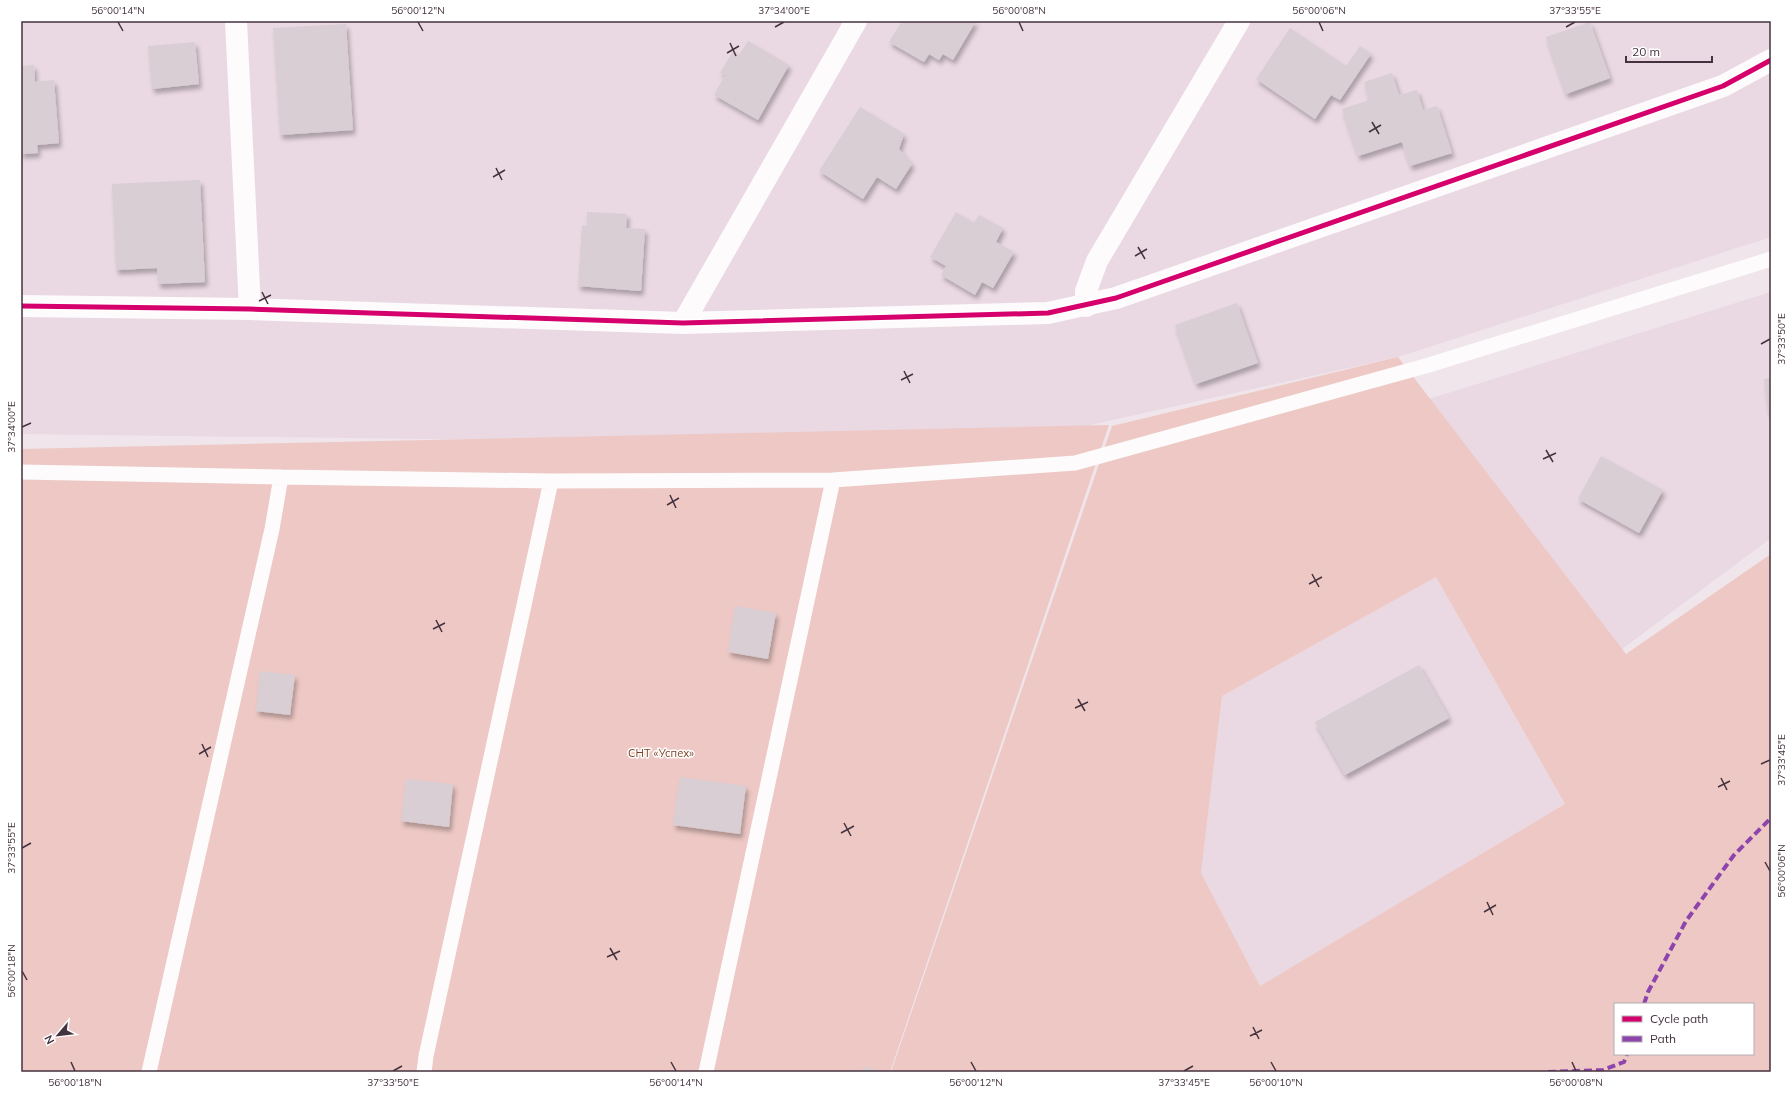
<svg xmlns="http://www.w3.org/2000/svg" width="1792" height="1093" viewBox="0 0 1792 1093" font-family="Mulish,sans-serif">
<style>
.residential{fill:#ead8e2}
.green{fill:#edc8c4;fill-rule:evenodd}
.building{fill:#d8ced4;filter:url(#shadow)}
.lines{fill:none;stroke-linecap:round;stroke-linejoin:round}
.service{stroke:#fdfbfc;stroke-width:15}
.minor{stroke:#fdfbfc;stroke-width:22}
.quiet{stroke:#8e44ad;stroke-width:4;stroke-dasharray:8 4;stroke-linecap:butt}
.cycleway-casing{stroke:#fff;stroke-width:8}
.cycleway{stroke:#d6006c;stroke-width:5}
.ticks{fill:none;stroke:#44323e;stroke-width:1.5}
.labels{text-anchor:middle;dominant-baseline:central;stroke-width:3;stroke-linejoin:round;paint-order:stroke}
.park-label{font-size:11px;fill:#7b3f20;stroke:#fff}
.neatline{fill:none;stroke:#44323e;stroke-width:1.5}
.ticks-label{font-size:10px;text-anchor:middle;fill:#44323e}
</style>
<defs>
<filter id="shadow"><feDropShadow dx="2.5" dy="4.5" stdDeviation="2" flood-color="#0004"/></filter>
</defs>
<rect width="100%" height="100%" fill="#efe5ea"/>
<!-- residential -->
<path class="residential" d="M21 21H1771V237L1398 357 995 446 21 434Z
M1771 292V538L1610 658 1426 400Z
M1436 577 1565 804 1260 986 1201 873 1222 696Z"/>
<!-- green -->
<path class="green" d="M1398 357 1626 654 1771 554V1072H891L1112 426ZM1436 577 1565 804 1260 986 1201 873 1222 696ZM1615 1004H1753V1054H1615Z
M1109 425 890 1072H21V449Z"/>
<!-- building -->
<path class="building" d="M902 21H976L953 60 943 54 939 60 929 54 924 62 889 42Z
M1590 22 1610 78 1566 94 1546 37Z
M346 24 353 130 280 135 273 28Z
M1290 28 1346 66 1360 46 1371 54 1340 100 1331 95 1315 119 1256 79Z
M748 41 789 65 758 120 714 95 725 75 720 73 733 51 739 55Z
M195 42 199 84 152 89 148 46Z
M34 65 35 82 54 80 59 143 37 145 38 153 21 154V66Z
M1392 73 1399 95 1417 90 1423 110 1437 106 1452 153 1410 166 1402 142 1358 156 1342 109 1369 100 1364 82Z
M860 107 904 134 899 149 912 164 896 189 877 177 863 199 819 171Z
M200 180 205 282 158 284 157 268 116 270 112 184Z
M587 212 627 214 626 228 645 229 641 291 578 286 582 225 587 226Z
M956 212 974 223 979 215 1003 228 996 242 1014 252 993 288 982 282 975 295 941 275 946 266 930 257Z
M1237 303 1258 363 1196 384 1175 325Z
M1771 378V412H1768L1764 379Z
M1601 456 1663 490 1639 533 1578 499Z
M735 606 776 613 768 659 728 652Z
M1419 665 1449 718 1345 775 1315 722Z
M260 671 295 675 290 715 256 711Z
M680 777 746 786 740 834 673 825Z
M406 779 453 784 449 827 401 821Z
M864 1067 883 1071V1072H862Z"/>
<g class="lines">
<!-- service -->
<path class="service" d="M21 472 281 477
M149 1072 272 529 281 477 551 481 833 480 1075 463 1429 365 1771 259
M424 1072 426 1056 551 481
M706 1072 833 480"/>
<!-- minor -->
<path class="minor" d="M236 21 250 309
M21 306 250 309 683 323 1048 313 1116 298 1723 86 1771 60
M1086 306V291L1097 261 1239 21
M683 323 856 21"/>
<!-- quiet -->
<path class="quiet" d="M1644 1004 1648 992 1686 921 1734 855 1771 818
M1548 1072 1603 1070 1624 1062 1627 1054"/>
<!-- cycleway casing -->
<g class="cycleway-casing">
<path id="cycleway" d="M21 306 250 309 683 323 1048 313 1116 298 1723 86 1771 60"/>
</g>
<!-- cycleway -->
<use href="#cycleway" class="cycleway"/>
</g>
<!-- ticks -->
<path class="ticks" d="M118 22 123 31M418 22 423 31M1019 22 1023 31M1319 22 1323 31M775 27 784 22M1566 27 1575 22M730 43 736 56M727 53 739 46M1372 122 1379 134M1369 132 1381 125M496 168 502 180M493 177 505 170M1138 247 1145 259M1135 256 1147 249M262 292 268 304M259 301 271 295M1761 344 1770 339M904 371 910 383M901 380 913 374M22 427 31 423M1546 450 1553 462M1543 459 1556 453M670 495 676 508M667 505 679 498M1312 574 1319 587M1309 584 1322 577M436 620 442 632M433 629 445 623M1078 699 1085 711M1075 708 1088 702M202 744 208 757M199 754 211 747M1761 764 1770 760M1721 778 1727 790M1718 787 1730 781M844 823 851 836M841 833 854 826M22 848 31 843M1765 862 1770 871M1487 902 1493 915M1484 912 1496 905M610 948 617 960M607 957 620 951M22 971 27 980M1253 1027 1259 1039M1250 1036 1262 1030M71 1062 75 1071M671 1062 676 1071M971 1062 976 1071M1271 1062 1276 1071M1572 1062 1576 1071M393 1071 402 1066M1184 1071 1193 1066"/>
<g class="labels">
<!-- park labels -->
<g class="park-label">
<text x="661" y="753">СНТ «Успех»</text>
</g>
</g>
<!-- border -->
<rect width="1792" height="1093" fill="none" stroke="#ffffff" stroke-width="44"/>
<!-- legend -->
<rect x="1614" y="1003" width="140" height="52" fill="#ffffff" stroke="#b4adb2"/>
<rect x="1622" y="1016" width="20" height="6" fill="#d6006c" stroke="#b4adb2"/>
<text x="1650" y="1023" font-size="12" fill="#44323e">Cycle path</text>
<rect x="1622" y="1036" width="20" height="6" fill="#8e44ad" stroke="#b4adb2"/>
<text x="1650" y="1043" font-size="12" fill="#44323e">Path</text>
<!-- north arrow -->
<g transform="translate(58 1035) rotate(242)" stroke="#ffffff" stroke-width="3" paint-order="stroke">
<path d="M0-3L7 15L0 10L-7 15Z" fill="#44323e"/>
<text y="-6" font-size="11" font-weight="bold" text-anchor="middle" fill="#44323e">N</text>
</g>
<!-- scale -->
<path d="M1626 56v6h86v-6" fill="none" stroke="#44323e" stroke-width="2"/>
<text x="1632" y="56" font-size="12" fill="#44323e" stroke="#ffffff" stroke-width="3" paint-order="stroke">20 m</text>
<rect x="22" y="22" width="1748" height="1049" class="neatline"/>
<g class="ticks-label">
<text x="118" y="14">56°00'14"N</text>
<text x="418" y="14">56°00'12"N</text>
<text x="784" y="14">37°34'00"E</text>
<text x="1019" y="14">56°00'08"N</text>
<text x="1319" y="14">56°00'06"N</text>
<text x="1575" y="14">37°33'55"E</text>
<text transform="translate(1781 339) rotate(-90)" y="4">37°33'50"E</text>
<text transform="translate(11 427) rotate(-90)" y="4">37°34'00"E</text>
<text transform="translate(1781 760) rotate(-90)" y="4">37°33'45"E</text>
<text transform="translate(11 848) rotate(-90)" y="4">37°33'55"E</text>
<text transform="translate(1781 871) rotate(-90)" y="4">56°00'06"N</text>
<text transform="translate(11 971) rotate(-90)" y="4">56°00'18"N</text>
<text x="75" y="1086">56°00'18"N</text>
<text x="393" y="1086">37°33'50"E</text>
<text x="676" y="1086">56°00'14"N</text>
<text x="976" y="1086">56°00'12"N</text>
<text x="1184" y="1086">37°33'45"E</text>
<text x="1276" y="1086">56°00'10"N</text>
<text x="1576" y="1086">56°00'08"N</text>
</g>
</svg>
